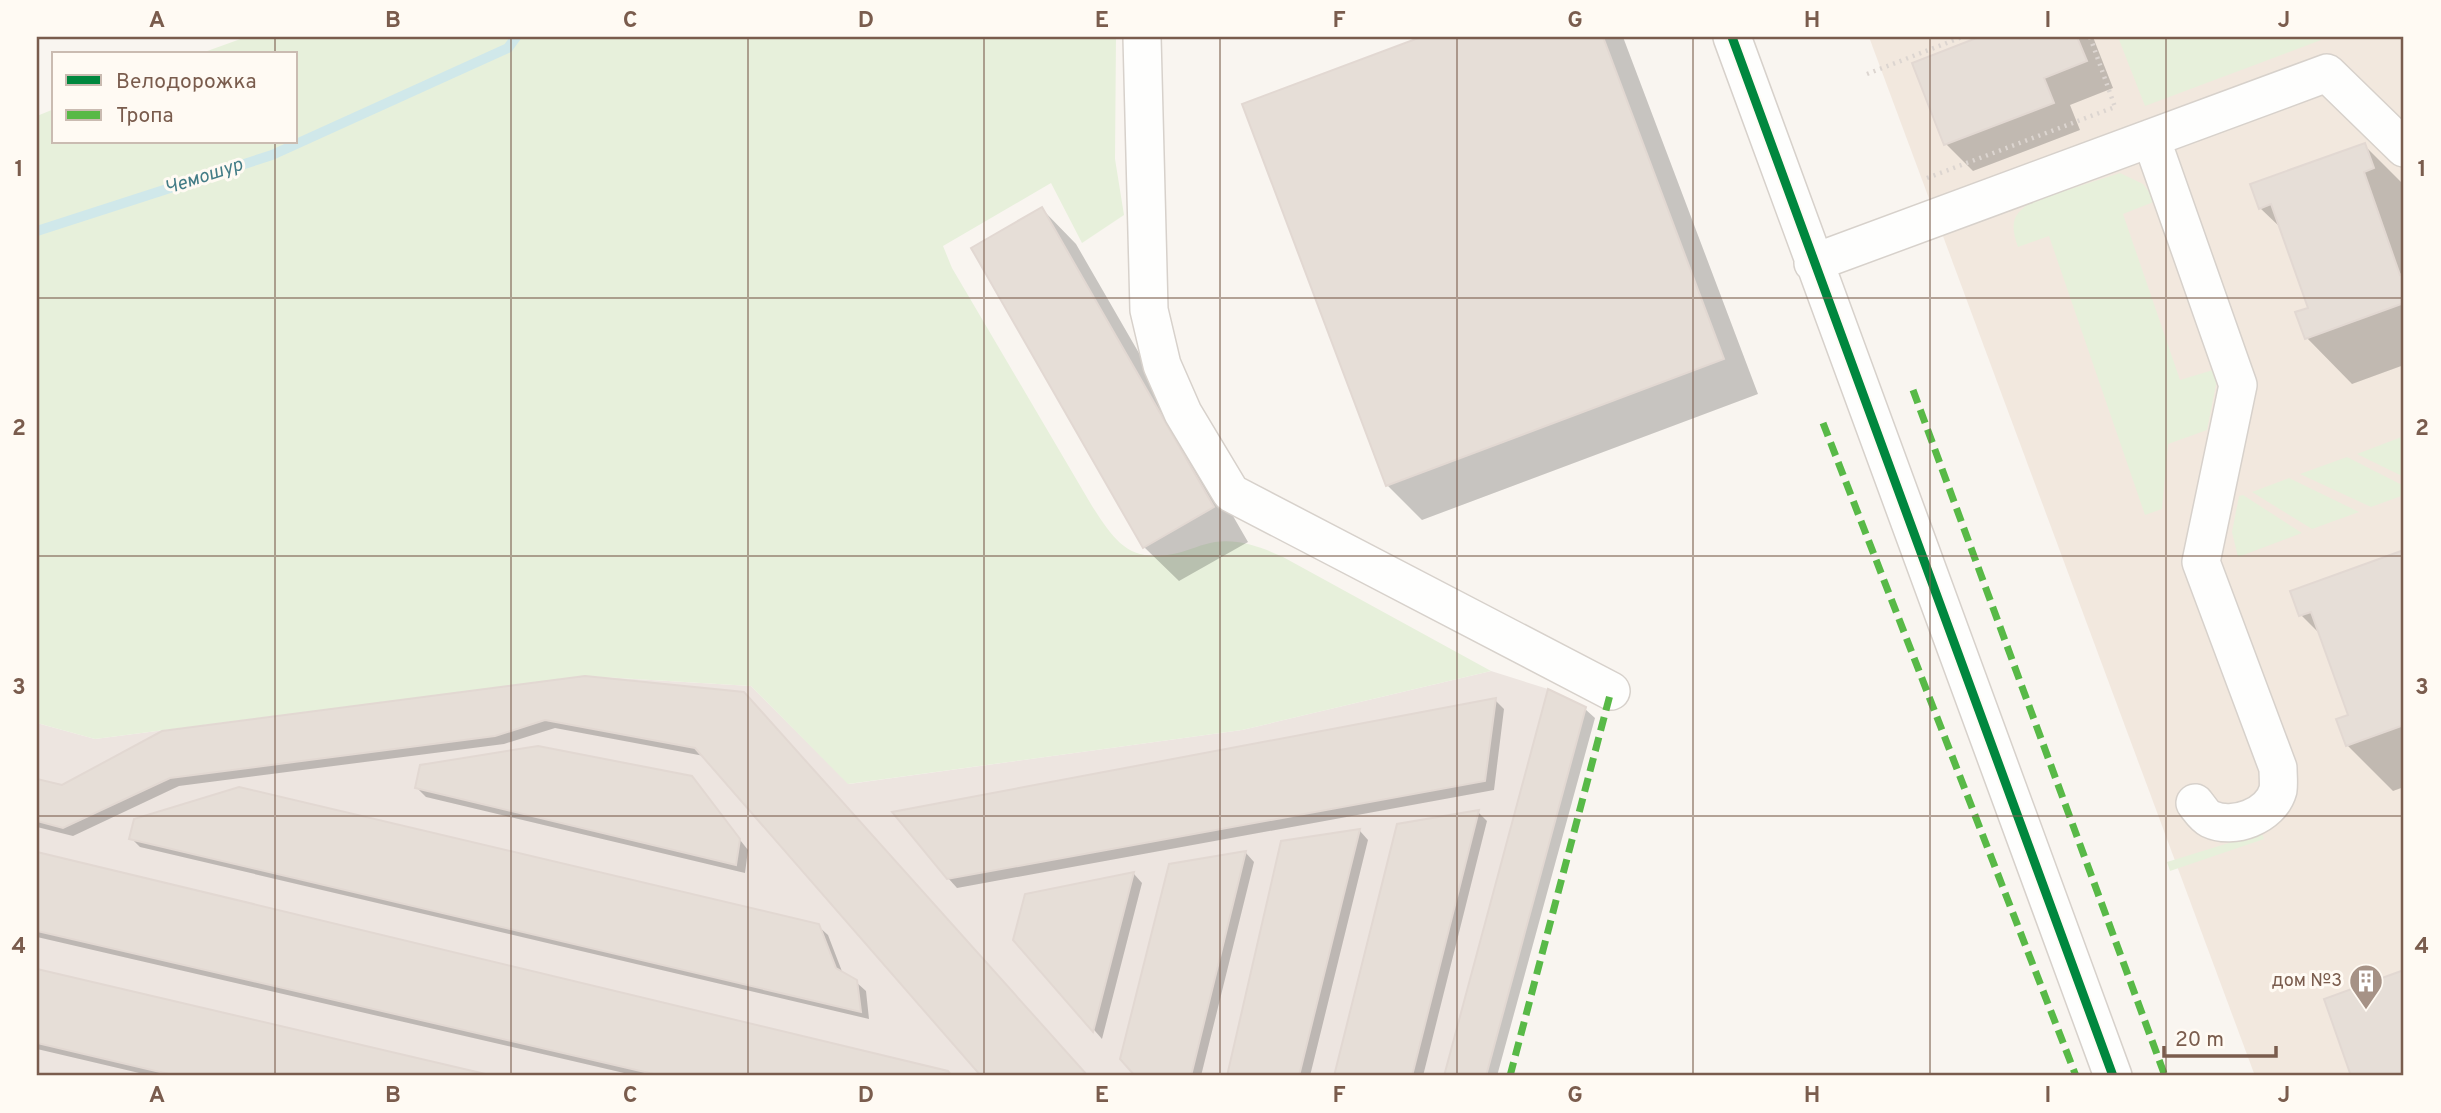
<svg xmlns="http://www.w3.org/2000/svg" width="2441" height="1113" viewBox="0 0 2441 1113" font-family="Overpass,sans-serif">
<style>
.residential{fill:#f2e8de}
.industrial{fill:#ede5e0}
.green{fill:#e7f0db}
.shadow{fill:#0003}
.lines{fill:none;stroke-linecap:round;stroke-linejoin:round}
.stream{stroke:#d0e8ea;stroke-width:10}
.building{fill:#e6ded7;stroke:#e2d8d2;stroke-width:2}
.minor-casing{stroke:#d7d1cb;stroke-width:40}
.path{stroke:#dcd5d0;stroke-width:4.5;stroke-dasharray:2 5;stroke-linecap:butt}
.minor{stroke:#fefefd;stroke-width:37}
.quiet{stroke:#58b947;stroke-width:7;stroke-dasharray:14 7;stroke-linecap:butt}
.cycleway-casing{stroke:#fffaf3;stroke-width:13}
.cycleway{stroke:#00873e;stroke-width:9}
.grid{fill:none;stroke:#7a5c4d;stroke-width:2;stroke-opacity:0.55}
.labels{text-anchor:middle;dominant-baseline:central;stroke-width:6;stroke-linejoin:round;paint-order:stroke}
.poi-label{font-size:18px;fill:#7a5c4d;stroke:#fffaf3;text-anchor:end}
.water-label{font-size:19px;font-style:italic;fill:#437c86;stroke:#fffaf3}
.neatline{fill:none;stroke:#7a5c4d;stroke-width:2.5}
.grid-label{font-size:23px;text-anchor:middle;font-weight:bold;fill:#7a5c4d}
</style>
<rect width="100%" height="100%" fill="#f9f5f0"/>
<!-- residential -->
<path class="residential" d="M1869 37H2404V1076H2255Z"/>
<!-- industrial -->
<path class="industrial" d="M1491 671 1548 689 1586 707 1486 1076H37V723L95 739 585 676 751 686 849 784 1242 730Z"/>
<!-- green -->
<path class="green" d="M246 37H1116L1115 159 1124 215 1082 243 1051 183 943 246 952 268 1092 506C1116 543 1130 564 1178 553 1190 550 1202 544 1215 542 1239 539 1261 547 1283 557L1491 671 1242 730 848 784 751 686 585 676 95 739 37 723V116L54 109V142H296V54H199Z
M2118 37H2318L2321 40 2145 106Z
M2120 173 2143 184 2156 201 2123 214 2180 380 2213 370 2217 380 2207 430 2168 444 2162 509 2145 515 2049 236 2018 247C2009 222 2013 212 2036 200Z
M2404 436V477L2357 454Z
M2347 457 2404 486V495L2371 507 2300 474Z
M2289 478 2359 512 2312 529 2252 492Z
M2243 495 2302 533 2238 557 2232 532 2239 496Z
M2258 834H2262L2264 839 2170 871 2167 862Z"/>
<!-- shadow -->
<path class="shadow" d="M1426 37H1623L1758 394 1422 520 1387 485 1244 105Z
M1984 37H2093L2113 88 2070 105 2080 130 1973 171 1946 144 1914 64Z
M2364 145 2404 185V365L2352 384 2307 338 2310 309 2282 229 2260 208Z
M1042 209 1076 244 1248 542 1179 581 1144 547Z
M2404 552V787L2393 791 2347 745 2350 716 2322 636 2301 615 2293 592Z
M1549 691 1585 709 1595 718 1497 1076H1446Z
M1495 700 1504 709 1494 790 957 888 948 878Z
M753 703 1086 1076H984L704 756 555 728 504 744 179 786 73 836 37 827V781L62 787 163 732Z
M691 778 748 850 745 873 426 797 417 788Z
M1478 812 1487 821 1423 1076H1336L1398 825Z
M1360 831 1368 840 1310 1076H1229L1282 842Z
M131 838 818 926 828 935 843 974 856 982 866 991 869 1019 140 847Z
M1246 853 1254 862 1201 1076H1138L1122 1059 1171 865Z
M37 854 947 1073 951 1076H637L37 937Z
M1134 874 1142 883 1102 1039 1015 939 1027 896Z
M37 971 486 1076H152L37 1049Z
M2404 972V1076H2353L2326 1000Z"/>
<g class="lines">
<!-- stream -->
<path class="stream" d="M37 231 272 155 508 48 516 37"/>
</g>
<!-- building -->
<path class="building" d="M1421 37H1603L1724 359 1386 486 1242 104Z
M1979 37H2077L2087 61 2044 78 2054 103 1944 145 1912 63Z
M2365 143 2374 168 2364 172 2400 275 2404 273V303L2305 339 2295 312 2308 308 2271 204 2259 209 2250 184Z
M1042 207 1214 507 1143 548 971 248Z
M2404 550V725L2346 746 2336 719 2348 715 2311 612 2299 616 2290 591Z
M585 676 744 692 1088 1076H981L695 748 545 720 495 736 170 778 63 828 37 821V779L62 785 162 731Z
M1548 689 1586 707 1486 1076H1444Z
M1496 698 1485 781 947 879 892 812Z
M538 746 692 776 740 839 736 865 415 788 420 765Z
M239 787 819 924 836 968 857 980 861 1012 129 839 134 819Z
M1479 810 1412 1076H1334L1397 824Z
M1360 829 1299 1076H1227L1281 841Z
M1246 851 1191 1076H1135L1120 1059 1169 864Z
M37 852 948 1071 952 1076H662L37 931Z
M1134 872 1093 1032 1013 940 1025 894Z
M37 969 494 1076H177L37 1043Z
M2404 970V1076H2351L2324 999Z"/>
<g class="lines">
<!-- minor casing -->
<g class="minor-casing">
<path id="minor" d="M1142 37 1149 310 1162 365 1183 413 1231 493 1611 691
M1732 37 2113 1076
M2151 138 2238 385 2201 562 2278 768C2278 775 2279 784 2278 790 2271 816 2233 830 2210 819 2204 816 2199 808 2195 803
M1813 263 2327 73 2404 148"/>
</g>
<!-- path -->
<path class="path" d="M1867 74 1962 37
M1927 178 2115 107 2090 37"/>
<!-- minor -->
<use href="#minor" class="minor"/>
<!-- quiet -->
<path class="quiet" d="M1913 390 2165 1076
M1823 423 2076 1076
M1510 1076 1611 691"/>
<!-- cycleway casing -->
<g class="cycleway-casing">
<path id="cycleway" d="M1732 37 2113 1076"/>
</g>
<!-- cycleway -->
<use href="#cycleway" class="cycleway"/>
</g>
<!-- grid -->
<path class="grid" d="M275 37V54M511 37V1076M748 37V1076M984 37V1076M1220 37V1076M1457 37V1076M1693 37V1076M1930 37V1076M2166 37V1076M275 142V1076M37 298H2404M37 556H2404M37 816H2404"/>
<!-- icons -->
<defs>
<g id="building-pin" transform="scale(1.75)"><path d="M0 17L-7.5 6A9.5 9.5 0 1 1 7.5 6Z" fill="#a69286" stroke="#fffaf3"/><path d="M-4-6H4V6H1V3H-1V6H-4ZM-2.5-4.3h1.7v1.8h-1.7ZM.8-4.3h1.7v1.8H.8ZM-2.5-1h1.7V.8h-1.7ZM.8-1h1.7V.8H.8Z" fill="#fff"/></g>
</defs>
<g fill-rule="evenodd">
<use href="#building-pin" x="2366" y="981"/>
</g>
<g class="labels">
<!-- poi labels -->
<g class="poi-label">
<text x="2342" y="981">дом №3</text>
</g>
<!-- water labels -->
<g class="water-label">
<text transform="translate(204 177) rotate(-18)">Чемошур</text>
</g>
</g>
<!-- border -->
<rect width="2441" height="1113" fill="none" stroke="#fffaf3" stroke-width="77"/>
<!-- legend -->
<rect x="52" y="52" width="245" height="91" fill="#fffaf3" stroke="#cabbb1" stroke-width="2"/>
<rect x="66" y="75" width="35" height="10" fill="#00873e" stroke="#cabbb1" stroke-width="2"/>
<text x="116" y="88" font-size="21" fill="#7a5c4d">Велодорожка</text>
<rect x="66" y="110" width="35" height="10" fill="#58b947" stroke="#cabbb1" stroke-width="2"/>
<text x="116" y="122" font-size="21" fill="#7a5c4d">Тропа</text>
<!-- scale -->
<path d="M2164 1046v10h112v-10" fill="none" stroke="#7a5c4d" stroke-width="3.5"/>
<text x="2175" y="1046" font-size="21" fill="#7a5c4d" stroke="#fffaf3" stroke-width="5" paint-order="stroke">20 m</text>
<rect x="38" y="38" width="2364" height="1036" class="neatline"/>
<g class="grid-label">
<text x="157" y="27">A</text>
<text x="393" y="27">B</text>
<text x="630" y="27">C</text>
<text x="866" y="27">D</text>
<text x="1102" y="27">E</text>
<text x="1339" y="27">F</text>
<text x="1575" y="27">G</text>
<text x="1812" y="27">H</text>
<text x="2048" y="27">I</text>
<text x="2284" y="27">J</text>
<text x="19" y="176">1</text>
<text x="2422" y="176">1</text>
<text x="19" y="435">2</text>
<text x="2422" y="435">2</text>
<text x="19" y="694">3</text>
<text x="2422" y="694">3</text>
<text x="19" y="953">4</text>
<text x="2422" y="953">4</text>
<text x="157" y="1102">A</text>
<text x="393" y="1102">B</text>
<text x="630" y="1102">C</text>
<text x="866" y="1102">D</text>
<text x="1102" y="1102">E</text>
<text x="1339" y="1102">F</text>
<text x="1575" y="1102">G</text>
<text x="1812" y="1102">H</text>
<text x="2048" y="1102">I</text>
<text x="2284" y="1102">J</text>
</g>
</svg>
